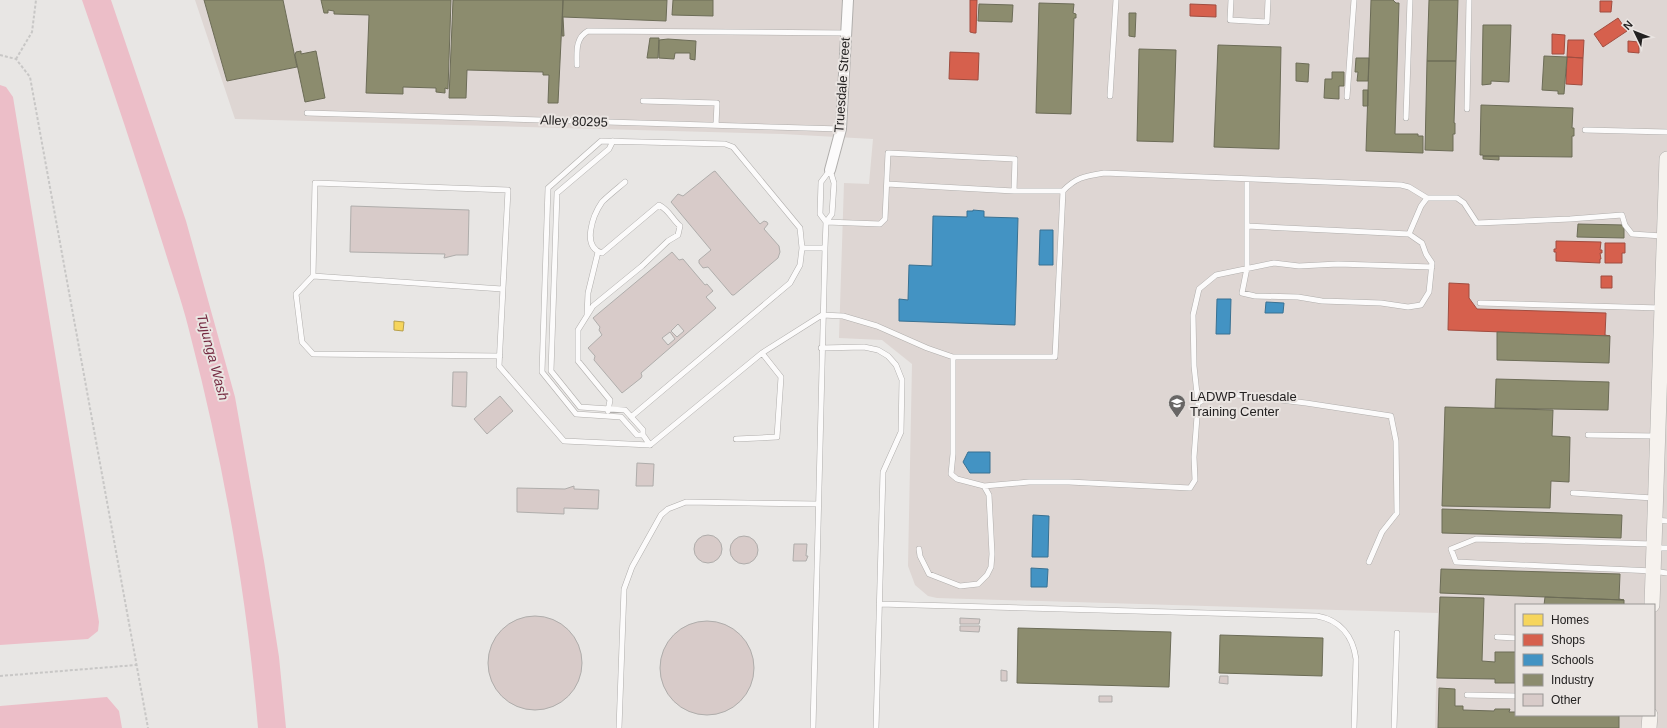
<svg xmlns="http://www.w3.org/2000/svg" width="1667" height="728" viewBox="0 0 1667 728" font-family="Arial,sans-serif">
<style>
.built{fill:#ded6d3;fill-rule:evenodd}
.water{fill:#ecbec8}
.homes{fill:#f6d55c;stroke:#b79f4a}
.shops{fill:#d6604d;stroke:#a04d40}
.schools{fill:#4393c3;stroke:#397192}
.industry{fill:#8c8c6e;stroke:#6c6c57}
.building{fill:#d8cbc9;stroke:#afadab;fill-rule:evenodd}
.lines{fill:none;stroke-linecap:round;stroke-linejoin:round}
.service-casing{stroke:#b0aeac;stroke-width:6}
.minor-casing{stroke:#b0aeac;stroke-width:12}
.secondary-casing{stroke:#b0aeac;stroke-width:16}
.path{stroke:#c8c7c6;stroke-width:2;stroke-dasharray:3 2;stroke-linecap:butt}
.service{stroke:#fcfbfb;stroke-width:5}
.minor{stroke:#fcfbfb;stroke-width:10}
.secondary{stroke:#f6f2ee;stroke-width:15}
.labels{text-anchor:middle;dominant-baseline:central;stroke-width:4;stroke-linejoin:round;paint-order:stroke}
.street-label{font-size:13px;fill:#232121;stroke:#eae5e2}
.poi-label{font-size:13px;fill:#232121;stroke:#eae5e2;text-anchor:start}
.water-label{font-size:14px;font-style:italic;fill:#762c43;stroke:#eae5e2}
</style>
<rect width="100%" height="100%" fill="#e8e6e4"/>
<!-- built -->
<path class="built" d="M195 0H1667V728H1435L1438 613 937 598 928 596 915 585 908 566 912 364 882 340 839 338 844 183 869 184 873 139 782 134 235 119ZM1516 605H1654V715H1516Z"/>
<!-- water -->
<path class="water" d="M82 0H111L186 221 235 397 264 561 279 657 286 728H258C247 597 224 465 191 338 184 308 174 280 165 251 139 167 111 83 82 0Z
M0 85 6 87 13 97 99 622 98 631 88 639 0 645Z
M107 697 119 711 122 728H0V706Z"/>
<!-- homes -->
<path class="homes" d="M394 321 404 322 403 331 394 330Z"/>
<!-- shops -->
<path class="shops" d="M970 0H977L976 33H974L970 32Z
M1600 1H1612L1611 12H1600Z
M1190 4 1216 5V17L1190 16Z
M1618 18 1627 31 1603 47 1594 34Z
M1552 34 1565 35 1564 54H1552Z
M1568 40H1584L1583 58 1567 57Z
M1628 41 1639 42V53L1628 52Z
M950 52 979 53 978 80 949 79Z
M1567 57 1583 58 1582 85 1566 84Z
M1556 241 1601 242 1600 250H1602V253H1600L1601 259H1600V263L1556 261V252H1554V249H1556Z
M1605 243H1625V253H1622V263H1605Z
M1601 276H1612V288H1601Z
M1449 283 1469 284V298L1477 309 1606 313 1605 335 1610 336 1448 330Z"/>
<!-- schools -->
<path class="schools" d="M973 210 984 211V217L1018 218 1015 325 899 321V299L908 300 909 265 932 266 933 216 967 217V211H973Z
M1040 230H1053V265H1039Z
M1217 299H1231L1230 334H1216Z
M1266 302 1284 303 1283 313H1265Z
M968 452H990V473H970L963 462Z
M1033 515 1049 516 1048 557H1032Z
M1031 568 1048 569 1047 587H1031Z"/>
<!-- industry -->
<path class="industry" d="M204 0H283L297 67 227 81Z
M321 0H451L448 89 445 88V93L436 92V88L403 87V94L366 93 369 15 334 14V11L328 10V13H324Z
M453 0H563L558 103H548L549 75H543V72L467 70 466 98H449Z
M563 0H667L666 21 563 17 564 36H562Z
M673 0H713V16L672 15Z
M1371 0H1393L1396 3H1399L1395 134H1418V136H1423V153L1366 151Z
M1429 0H1458L1456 61H1427Z
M1039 3 1074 4 1073 13 1076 14V18H1074L1071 114 1036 113Z
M979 4 1013 5 1012 22 978 21Z
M1129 13H1136L1135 37 1129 36Z
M1483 25H1511L1509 82 1491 81V84L1482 85Z
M650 38H659L658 58H647Z
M668 39 696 41 695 60 690 59V53H675L674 59 659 58V40Z
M1218 45 1281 47 1279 149 1214 147Z
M1139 49 1176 50 1173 142 1137 141Z
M301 51V54L316 51 325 98 305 102 295 55 296 52Z
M1544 56 1567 57 1564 94H1558V91L1542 90Z
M1356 58H1369L1368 81H1357L1358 72H1355Z
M1427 61H1456L1454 123H1455V134H1453V151L1425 150Z
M1296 63 1309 64 1308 82 1296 81Z
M1332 72H1344V86H1339V99L1324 98 1325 79H1332Z
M1363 90H1368V106H1363Z
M1481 105 1573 108 1572 128H1574V136H1572V157L1483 156V155H1480Z
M1483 156H1499V160L1483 159Z
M1578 224 1624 225V238L1577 237Z
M1497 332 1610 336 1609 363 1497 360Z
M1496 379 1609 382 1608 410 1495 408Z
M1445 407 1553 410 1552 436 1570 437 1569 482 1551 481 1550 508 1442 506Z
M1442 509 1622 515 1621 538 1442 533Z
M1441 569 1620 574 1619 599 1624 600 1440 593Z
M1440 597 1484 598 1482 661 1495 662V652H1516L1515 683H1495V679L1437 678Z
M1545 597 1624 600V605H1544Z
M1018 628 1171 632 1169 687 1017 683Z
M1220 635 1323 638 1322 676 1219 673Z
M1439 688 1455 689V706H1463V710L1494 711 1495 709H1510L1509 712H1516V715H1619V728H1438Z"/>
<!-- building -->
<path class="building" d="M715 171 760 224 764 221 767 222 768 224 764 229 779 246 780 252 778 258 734 295H732L708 267 703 268 699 263V260L711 250 671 202 678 194 683 196 713 172Z
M351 206 469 210 468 255H456L444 258 445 254 350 252Z
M672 252 679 260 683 259 705 285 707 284 713 291 706 297 716 308 641 373 642 376 641 378 622 393 594 360 595 356 588 348 602 335 599 330 600 327 593 318ZM678 324 684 331 677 337 671 331ZM670 332 675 339 668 345 662 338Z
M453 372H467L466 407 452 406Z
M500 396 513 411 487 434 474 419Z
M637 463 654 464 653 486H636Z
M574 486V489L599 490 598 509 564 508V514L517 512V488L565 489Z
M694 549a14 14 0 1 1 28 0a14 14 0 1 1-28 0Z
M730 550a14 14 0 1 1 28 0a14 14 0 1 1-28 0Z
M794 544H807L806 556H808L806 561H793Z
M488 663a47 47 0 1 1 94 0a47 47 0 1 1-94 0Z
M960 618 980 619 979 624H960Z
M660 668a47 47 0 1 1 94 0a47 47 0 1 1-94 0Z
M960 626H980L979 632 960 631Z
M1001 670 1007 671V681H1001Z
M1220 676H1228V684L1219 683Z
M1099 696H1112V702H1099Z"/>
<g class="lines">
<!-- service casing -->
<g class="service-casing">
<path id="service" d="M1231 0 1230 20 1267 22 1268 0
M577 65C577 52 575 38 588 31L846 33
M1110 96 1116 0
M1347 97 1354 0
M643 101 717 103 716 125
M1467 109 1469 0
M307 113 841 129
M1406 118 1410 0
M1585 130 1667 132
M613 141 609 149 557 193 551 371 580 407 625 410 643 430V435L650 445 762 353 822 315 843 316 877 326 927 348 953 357H1055L1063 191H1014
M1247 179V268L1242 293 1255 296 1298 297 1322 301 1381 303 1408 307 1421 305 1429 292 1432 263 1426 254 1422 243 1409 234 1247 226
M1063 191C1076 177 1086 176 1104 173L1401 185 1409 187 1427 198H1457L1464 203 1477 223 1570 219 1622 215 1625 225 1632 234 1662 236
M826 222 880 224 885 219 888 153 1015 159 1014 191 887 184
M826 222 820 214 821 182 830 170
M1409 234 1421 206 1427 198
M313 276 296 294 302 342 313 354 500 356
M502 289 313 276 315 183 508 190 499 366 564 441 650 445
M1480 303 1661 308
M587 315 588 293 598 252
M821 348 864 347 878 350 888 356 896 365 902 380 901 432 883 472 876 728
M1198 403 1194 366 1193 315 1199 289 1216 275 1274 263 1299 266 1338 264 1432 267
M608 411 610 400 578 361V330L593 306 642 266 668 241 678 235 680 226C672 219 669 210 659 205L602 253C581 247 593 215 602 202 609 195 618 188 625 182
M631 417 790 283 800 265 802 248
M643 435H637L621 417 576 414 542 372 548 188 601 141 725 144 733 147 800 228 802 248H825
M1588 435 1655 436
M736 439 777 437 781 377 762 353
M984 486 1029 482H1069L1190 488 1195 480 1194 457 1198 403 1205 399 1228 394 1306 403 1391 416 1396 441 1397 513 1382 532 1369 562
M1573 493 1653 498
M1656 520 1667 521
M1652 544 1476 539 1451 549 1456 562 1653 571 1667 573
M1656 548H1667
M919 549 920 556 929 574 960 586 978 584 987 575 991 567 992 554 989 495 984 486 957 479 951 474 953 454V357
M879 604 1317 616C1340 620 1353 636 1356 659L1354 728
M1497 637 1516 638
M1467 695 1516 696
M619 728 624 589 632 567 661 515 668 509 686 502 818 504
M813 728 825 248 826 222 832 214 834 183 830 170
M1394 728 1397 633"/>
</g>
<!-- minor casing -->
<g class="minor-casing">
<path id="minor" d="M830 170 841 129 848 0"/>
</g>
<!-- secondary casing -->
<g class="secondary-casing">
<path id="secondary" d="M1652 605 1667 159
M1649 728 1650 715"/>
</g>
<!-- path -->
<path class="path" d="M0 55 16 59 30 77 148 728
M16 59 32 32 36 0
M0 676 136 665"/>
<!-- service -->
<use href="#service" class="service"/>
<!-- minor -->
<use href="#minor" class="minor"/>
<!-- secondary -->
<use href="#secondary" class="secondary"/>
</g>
<!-- icons -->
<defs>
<g id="university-pin" transform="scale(0.9)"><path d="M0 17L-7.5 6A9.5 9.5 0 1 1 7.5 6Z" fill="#686665" stroke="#eae5e2"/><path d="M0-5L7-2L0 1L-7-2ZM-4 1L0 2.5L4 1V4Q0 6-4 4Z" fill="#fff"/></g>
</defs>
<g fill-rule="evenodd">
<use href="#university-pin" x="1177" y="403"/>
</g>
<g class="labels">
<!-- street labels -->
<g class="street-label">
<text transform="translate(842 85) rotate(-86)">Truesdale Street</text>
<text transform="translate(574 121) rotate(2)">Alley 80295</text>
</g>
<!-- poi labels -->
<g class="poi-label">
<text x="1190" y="396">LADWP Truesdale<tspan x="1190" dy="15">Training Center</tspan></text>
</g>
<!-- water labels -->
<g class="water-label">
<text transform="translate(213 357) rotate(75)">Tujunga Wash</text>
</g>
</g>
<!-- legend -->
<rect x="1515" y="604" width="140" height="112" fill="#eae5e2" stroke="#9a9795"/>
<rect x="1523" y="614" width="20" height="12" fill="#f6d55c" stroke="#9a9795"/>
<text x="1551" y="624" font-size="12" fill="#232121">Homes</text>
<rect x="1523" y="634" width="20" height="12" fill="#d6604d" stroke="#9a9795"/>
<text x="1551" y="644" font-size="12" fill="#232121">Shops</text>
<rect x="1523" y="654" width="20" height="12" fill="#4393c3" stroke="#9a9795"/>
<text x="1551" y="664" font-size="12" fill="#232121">Schools</text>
<rect x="1523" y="674" width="20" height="12" fill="#8c8c6e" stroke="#9a9795"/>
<text x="1551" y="684" font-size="12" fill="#232121">Industry</text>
<rect x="1523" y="694" width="20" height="12" fill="#d8cbc9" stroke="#9a9795"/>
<text x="1551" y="704" font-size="12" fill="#232121">Other</text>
<!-- north arrow -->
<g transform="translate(1635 32) rotate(313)" stroke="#eae5e2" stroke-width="3" paint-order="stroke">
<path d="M0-3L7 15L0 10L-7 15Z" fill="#232121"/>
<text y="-6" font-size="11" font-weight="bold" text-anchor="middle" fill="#232121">N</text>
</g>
</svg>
